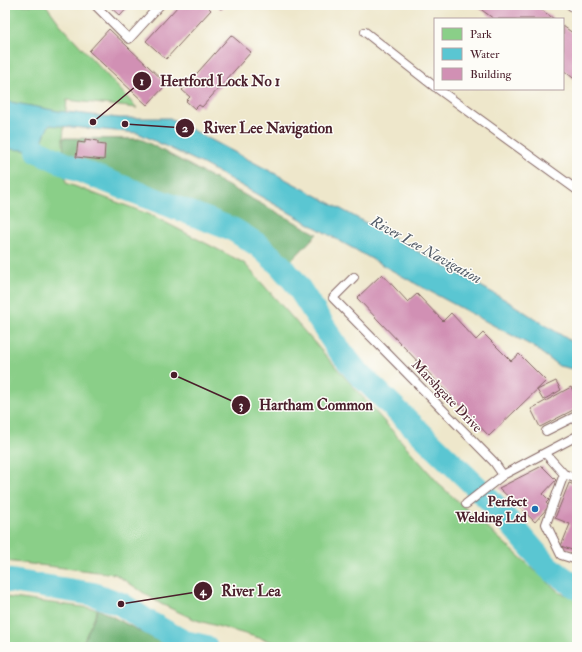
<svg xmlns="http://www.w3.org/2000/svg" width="582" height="652" viewBox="0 0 582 652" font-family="'IM FELL Double Pica',serif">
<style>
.green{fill:#8acf88;stroke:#6a775a}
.forest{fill:#6fb274;stroke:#5c6850}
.water{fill:#5ac6d2;stroke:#52727e}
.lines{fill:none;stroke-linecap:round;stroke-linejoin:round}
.river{stroke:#5ac6d2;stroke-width:24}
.building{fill:#d190b4}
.lane-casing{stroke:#836563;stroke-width:10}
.lane{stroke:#fff;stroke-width:8}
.poi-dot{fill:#1f6fb2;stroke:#fdfcf7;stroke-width:1.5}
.labels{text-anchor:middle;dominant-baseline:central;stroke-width:3;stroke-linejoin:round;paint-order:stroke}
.street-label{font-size:14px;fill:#4a1f2b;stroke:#fdfcf7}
.poi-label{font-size:14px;font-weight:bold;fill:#4a1f2b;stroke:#fdfcf7;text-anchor:end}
.water-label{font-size:15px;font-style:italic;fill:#505965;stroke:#fdfcf7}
.leader{fill:none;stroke:#4a1f2b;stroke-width:1.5}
.callout-dot{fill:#4a1f2b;stroke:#fdfcf7;stroke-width:1.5}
.mark-label{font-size:12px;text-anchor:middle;font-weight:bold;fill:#fff}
.callout-label{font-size:15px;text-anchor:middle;font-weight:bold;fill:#4a1f2b;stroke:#fdfcf7;stroke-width:3;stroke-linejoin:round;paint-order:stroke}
</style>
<rect width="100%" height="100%" fill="#fdfcf7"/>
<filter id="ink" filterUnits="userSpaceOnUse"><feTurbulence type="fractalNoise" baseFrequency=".025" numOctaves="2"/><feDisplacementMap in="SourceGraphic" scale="8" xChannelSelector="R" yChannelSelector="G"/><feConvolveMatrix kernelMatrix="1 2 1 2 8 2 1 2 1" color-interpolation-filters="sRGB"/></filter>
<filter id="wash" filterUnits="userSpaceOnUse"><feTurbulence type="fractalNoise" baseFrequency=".012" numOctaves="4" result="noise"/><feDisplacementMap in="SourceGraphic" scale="16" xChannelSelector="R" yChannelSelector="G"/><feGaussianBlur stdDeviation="0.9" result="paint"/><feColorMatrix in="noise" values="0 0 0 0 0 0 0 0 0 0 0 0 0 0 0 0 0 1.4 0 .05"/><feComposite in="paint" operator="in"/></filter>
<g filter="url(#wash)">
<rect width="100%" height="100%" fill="#eee7cb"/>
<!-- green -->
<path class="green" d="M5 5H46L60 24 137 108 67 100 63 138 66 183 151 215 244 263 442 487 560 593 577 598V647H291L196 620 161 604 115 574 5 561Z
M5 597 98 609 81 647H5Z"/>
<!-- forest -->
<path class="forest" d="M63 138 141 139 317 234 288 264 269 244 233 222 179 199 86 166 64 156Z
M98 609 170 647H81Z"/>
<!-- water -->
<path class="water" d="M5 101 58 111 119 118H170L319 197 504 299 577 345V370L559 366 532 346 418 285 203 164 138 133 49 125 38 151 10 149 5 148Z"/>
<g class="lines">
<!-- river -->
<path class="river" d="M38 151 76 169 234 230 258 245 279 264 295 282 337 347 357 372 491 501 548 567 577 588
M5 580 93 594 121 604 148 622 184 642 206 647"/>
</g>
<g id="blocks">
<!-- building -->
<path class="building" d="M108 5H130L120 16Z
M179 5H206L211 10 166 59 146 41Z
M216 5H225L221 9Z
M475 5H535L554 19H494Z
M563 26 577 36V81L563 70Z
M109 29 167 84 147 105 89 51Z
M231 35 251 52 202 107 199 105 195 109 186 101 190 97 182 90Z
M85 139 98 141V144L105 145 104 160 76 157 78 142 85 143Z
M382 274 408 302 417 294 443 321 451 313 476 340 483 333 511 361 519 354 546 381 489 436 357 298Z
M556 381 561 390 543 400 537 390Z
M571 387 577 398V408L540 427 531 409Z
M542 466 556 480 543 494 549 500 546 503 549 506 535 522 499 488Z
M569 483 577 486V552L561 546 570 524 555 518Z"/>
</g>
</g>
<g filter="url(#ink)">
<use href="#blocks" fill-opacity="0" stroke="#836563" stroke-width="1"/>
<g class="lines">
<!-- lane casing -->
<g class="lane-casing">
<path id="lane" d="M95 5 129 39 160 5
M570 5 577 10
M365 32 435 87
M438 89 577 190
M354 277 333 298 494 462 503 475
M546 431 574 417 577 422
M546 454 564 474 577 479
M564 474 546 524 561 555 577 560
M466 504 503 475 577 436"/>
</g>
<!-- lane -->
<use href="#lane" class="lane"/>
</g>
</g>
<!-- markers -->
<circle class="poi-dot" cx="535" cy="509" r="4"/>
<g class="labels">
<!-- street labels -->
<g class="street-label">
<text transform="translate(447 396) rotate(46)">Marshgate Drive</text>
</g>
<!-- poi labels -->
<g class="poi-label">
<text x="527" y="501">Perfect<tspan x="527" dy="16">Welding Ltd</tspan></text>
</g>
<!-- water labels -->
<g class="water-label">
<text transform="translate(426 250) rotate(29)">River Lee Navigation</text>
</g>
</g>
<!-- callouts -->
<path class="leader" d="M93 122L142 81M125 124L185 128M174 375L241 405M121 604L203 591"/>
<g class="callout-dot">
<circle cx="93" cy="122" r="4"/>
<circle cx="125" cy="124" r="4"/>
<circle cx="174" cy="375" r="4"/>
<circle cx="121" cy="604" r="4"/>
<circle cx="142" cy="81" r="10"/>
<circle cx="185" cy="128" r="10"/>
<circle cx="241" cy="405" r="10"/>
<circle cx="203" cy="591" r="10"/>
</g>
<g class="mark-label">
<text x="142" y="85">1</text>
<text x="185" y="132">2</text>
<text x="241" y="409">3</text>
<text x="203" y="595">4</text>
</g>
<g class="callout-label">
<text x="220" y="86">Hertford Lock No 1</text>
<text x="268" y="133">River Lee Navigation</text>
<text x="316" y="410">Hartham Common</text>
<text x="251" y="596">River Lea</text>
</g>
<!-- margin -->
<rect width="582" height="652" fill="none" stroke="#fdfcf7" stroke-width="20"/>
<!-- legend -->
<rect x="434" y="18" width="130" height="72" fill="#fdfcf7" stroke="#b5a4a5"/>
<rect x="442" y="28" width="20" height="12" fill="#8acf88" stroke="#b5a4a5"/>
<text x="470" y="38" font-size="12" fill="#4a1f2b">Park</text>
<rect x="442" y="48" width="20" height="12" fill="#5ac6d2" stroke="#b5a4a5"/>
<text x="470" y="58" font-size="12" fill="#4a1f2b">Water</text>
<rect x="442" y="68" width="20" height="12" fill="#d190b4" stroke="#b5a4a5"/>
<text x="470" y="78" font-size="12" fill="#4a1f2b">Building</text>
</svg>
